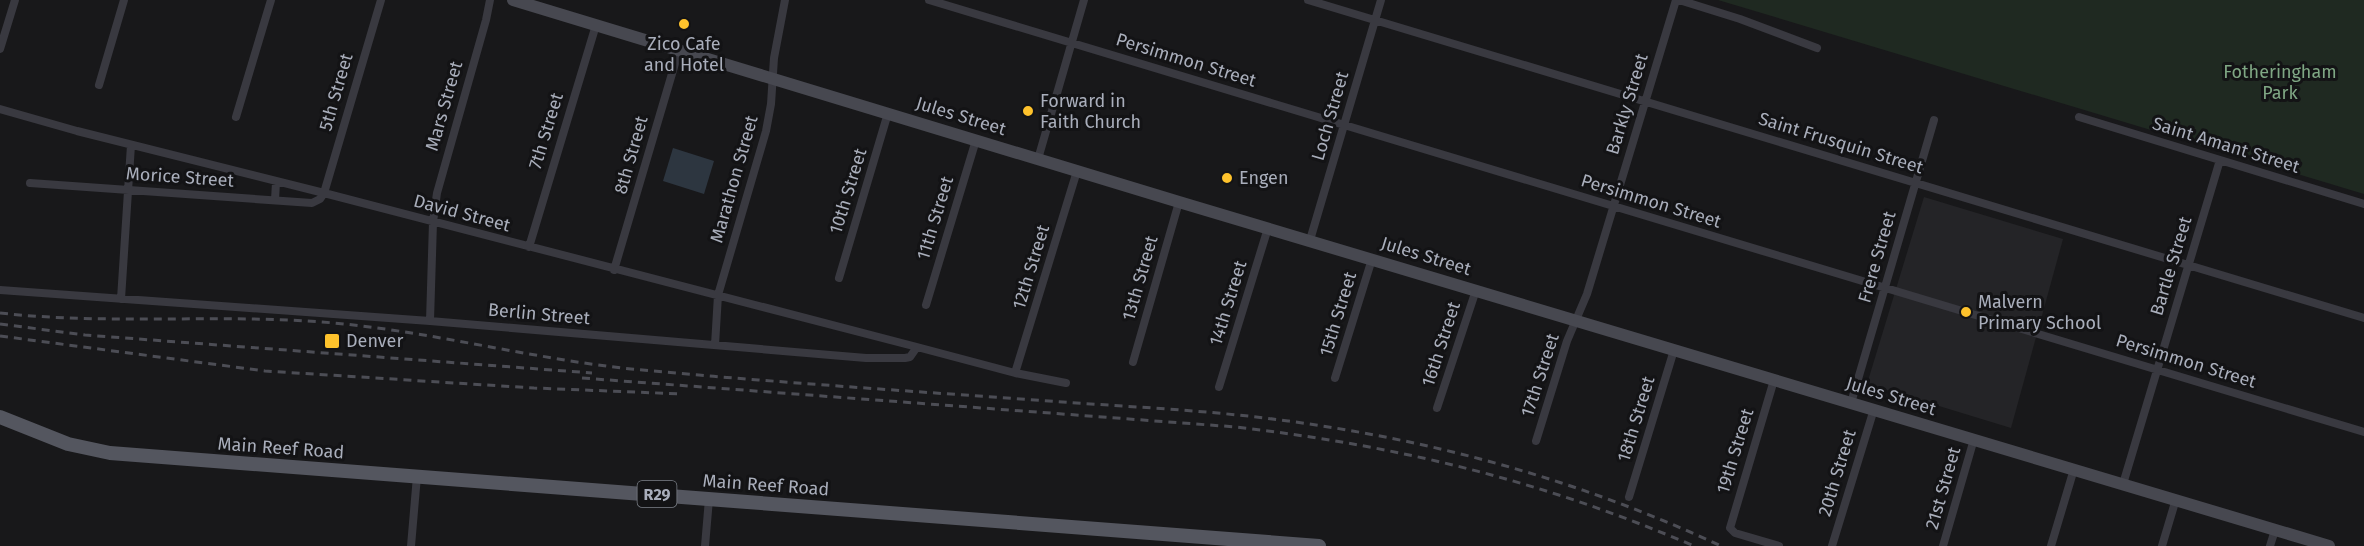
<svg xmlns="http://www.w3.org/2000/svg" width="2364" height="546" viewBox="0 0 2364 546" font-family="'Fira Sans',sans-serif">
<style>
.built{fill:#242427}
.green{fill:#1f2921}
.water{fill:#2d3640}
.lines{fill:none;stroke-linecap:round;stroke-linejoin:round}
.minor{stroke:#393940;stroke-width:8}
.secondary{stroke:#474850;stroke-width:12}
.primary{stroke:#54565f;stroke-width:14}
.rail{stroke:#4c4d55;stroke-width:3;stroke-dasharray:8 6;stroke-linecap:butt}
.poi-dot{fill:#fec22c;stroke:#131315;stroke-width:2}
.labels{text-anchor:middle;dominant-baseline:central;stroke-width:6;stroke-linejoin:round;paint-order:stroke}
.shield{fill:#131315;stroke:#7c8089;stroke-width:1.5}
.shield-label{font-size:16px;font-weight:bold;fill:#a9aebb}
.poi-label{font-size:18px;fill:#a9aebb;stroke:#131315;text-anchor:start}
.street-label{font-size:18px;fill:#a9aebb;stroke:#131315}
.park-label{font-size:18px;fill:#7fa784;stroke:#131315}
</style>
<rect width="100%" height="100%" fill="#18181a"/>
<!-- built -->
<path class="built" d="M1924 197 2063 239 2011 428 1867 384Z"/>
<!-- green -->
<path class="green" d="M1718 0H2364V194Z"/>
<!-- water -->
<path class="water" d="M673 148 714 161 704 194 663 181Z"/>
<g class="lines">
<!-- minor -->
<path class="minor" d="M929 0 2364 432
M1308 0 2364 318
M1679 0 1740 19 1817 48
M0 49 15 0
M99 85 124 0
M0 109 77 131 324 193 917 347
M236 117 271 0
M2079 117 2364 204
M1038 159 1084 0
M30 183 312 203 320 199 324 193 381 0
M275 200 276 182
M1310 240 1381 0
M529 247 596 25
M614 270 679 50
M839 278 888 113
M0 290 430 321 866 358H905L910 357 917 347 1015 373 1066 383
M121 299 131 145
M926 305 976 140
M430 321 433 222 437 193 486 20 490 0
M715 345 718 295 766 131 771 104 774 58 785 0
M1133 362 1179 202
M1015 373 1077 171
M1335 378 1372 259
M1774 380 1730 528 1735 533 1779 546
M1219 387 1268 228
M1851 403 1934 120
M1437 408 1476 290
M1536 441 1567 341 1587 294 1676 0
M2123 484 2220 160
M1629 497 1674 350
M411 546 417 476
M705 546 709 499
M1832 546 1874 409
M1943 546 1974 439
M2051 546 2074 469
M2162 546 2176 499
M2270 546 2275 530"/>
<!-- secondary -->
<path class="secondary" d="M513 0 1179 202 2329 546"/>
<!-- primary -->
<path class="primary" d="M0 417 68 444 110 453 1319 546"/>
<!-- rail -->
<path class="rail" d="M0 313C107 325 215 314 322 322 426 330 527 358 631 369 770 382 909 391 1049 401 1128 407 1209 410 1288 421 1438 441 1584 482 1721 546
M0 324 85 335 592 373
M0 336 265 371 534 388 683 394
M582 378 1236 427C1400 446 1543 481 1694 546"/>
</g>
<!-- markers -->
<g class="poi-dot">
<circle cx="684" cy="24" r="6"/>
<circle cx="1028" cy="111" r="6"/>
<circle cx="1227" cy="178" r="6"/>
<circle cx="1966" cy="312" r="6"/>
<rect x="324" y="333" width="16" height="16" rx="3"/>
</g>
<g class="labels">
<!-- shield labels -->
<rect class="shield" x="637.5" y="481" width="39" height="26" rx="4.5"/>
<g class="shield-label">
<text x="657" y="494">R29</text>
</g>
<!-- poi labels -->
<g class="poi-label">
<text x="684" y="44" text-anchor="middle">Zico Cafe<tspan x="684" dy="21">and Hotel</tspan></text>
<text x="1040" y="101">Forward in<tspan x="1040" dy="21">Faith Church</tspan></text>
<text x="1239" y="178">Engen</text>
<text x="1978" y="302">Malvern<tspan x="1978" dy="21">Primary School</tspan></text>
<text x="346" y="341">Denver</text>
</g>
<!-- street labels -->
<g class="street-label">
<text transform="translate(1186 60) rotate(17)">Persimmon Street</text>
<text transform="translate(336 92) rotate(-74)">5th Street</text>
<text transform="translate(1627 104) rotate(-73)">Barkly Street</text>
<text transform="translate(444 106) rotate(-74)">Mars Street</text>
<text transform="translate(961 116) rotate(17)">Jules Street</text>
<text transform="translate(1330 116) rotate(-74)">Loch Street</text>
<text transform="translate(546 131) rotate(-73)">7th Street</text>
<text transform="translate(1841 143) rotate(17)">Saint Frusquin Street</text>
<text transform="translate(2226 145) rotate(17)">Saint Amant Street</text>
<text transform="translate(631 155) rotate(-74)">8th Street</text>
<text transform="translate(180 177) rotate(4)">Morice Street</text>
<text transform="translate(734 179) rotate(-74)">Marathon Street</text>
<text transform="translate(848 191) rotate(-73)">10th Street</text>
<text transform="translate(1651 201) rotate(17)">Persimmon Street</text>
<text transform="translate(462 213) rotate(15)">David Street</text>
<text transform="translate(935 218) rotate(-73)">11th Street</text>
<text transform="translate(1426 256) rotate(17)">Jules Street</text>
<text transform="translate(1877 257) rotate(-74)">Frere Street</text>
<text transform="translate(2171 266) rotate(-73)">Bartle Street</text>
<text transform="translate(1031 267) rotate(-73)">12th Street</text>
<text transform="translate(1140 278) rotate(-74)">13th Street</text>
<text transform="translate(1228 303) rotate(-73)">14th Street</text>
<text transform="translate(539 314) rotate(5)">Berlin Street</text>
<text transform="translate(1338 314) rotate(-73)">15th Street</text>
<text transform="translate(1441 344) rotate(-72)">16th Street</text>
<text transform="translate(2186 361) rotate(17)">Persimmon Street</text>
<text transform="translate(1540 375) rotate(-72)">17th Street</text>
<text transform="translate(1891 396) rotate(17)">Jules Street</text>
<text transform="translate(1636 419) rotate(-73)">18th Street</text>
<text transform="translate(281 448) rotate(4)">Main Reef Road</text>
<text transform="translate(1735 451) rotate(-73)">19th Street</text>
<text transform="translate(1837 473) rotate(-73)">20th Street</text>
<text transform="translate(766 485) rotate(4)">Main Reef Road</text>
<text transform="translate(1943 488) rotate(-74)">21st Street</text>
</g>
<!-- park labels -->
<g class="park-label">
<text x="2280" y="72">Fotheringham<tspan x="2280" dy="21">Park</tspan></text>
</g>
</g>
</svg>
